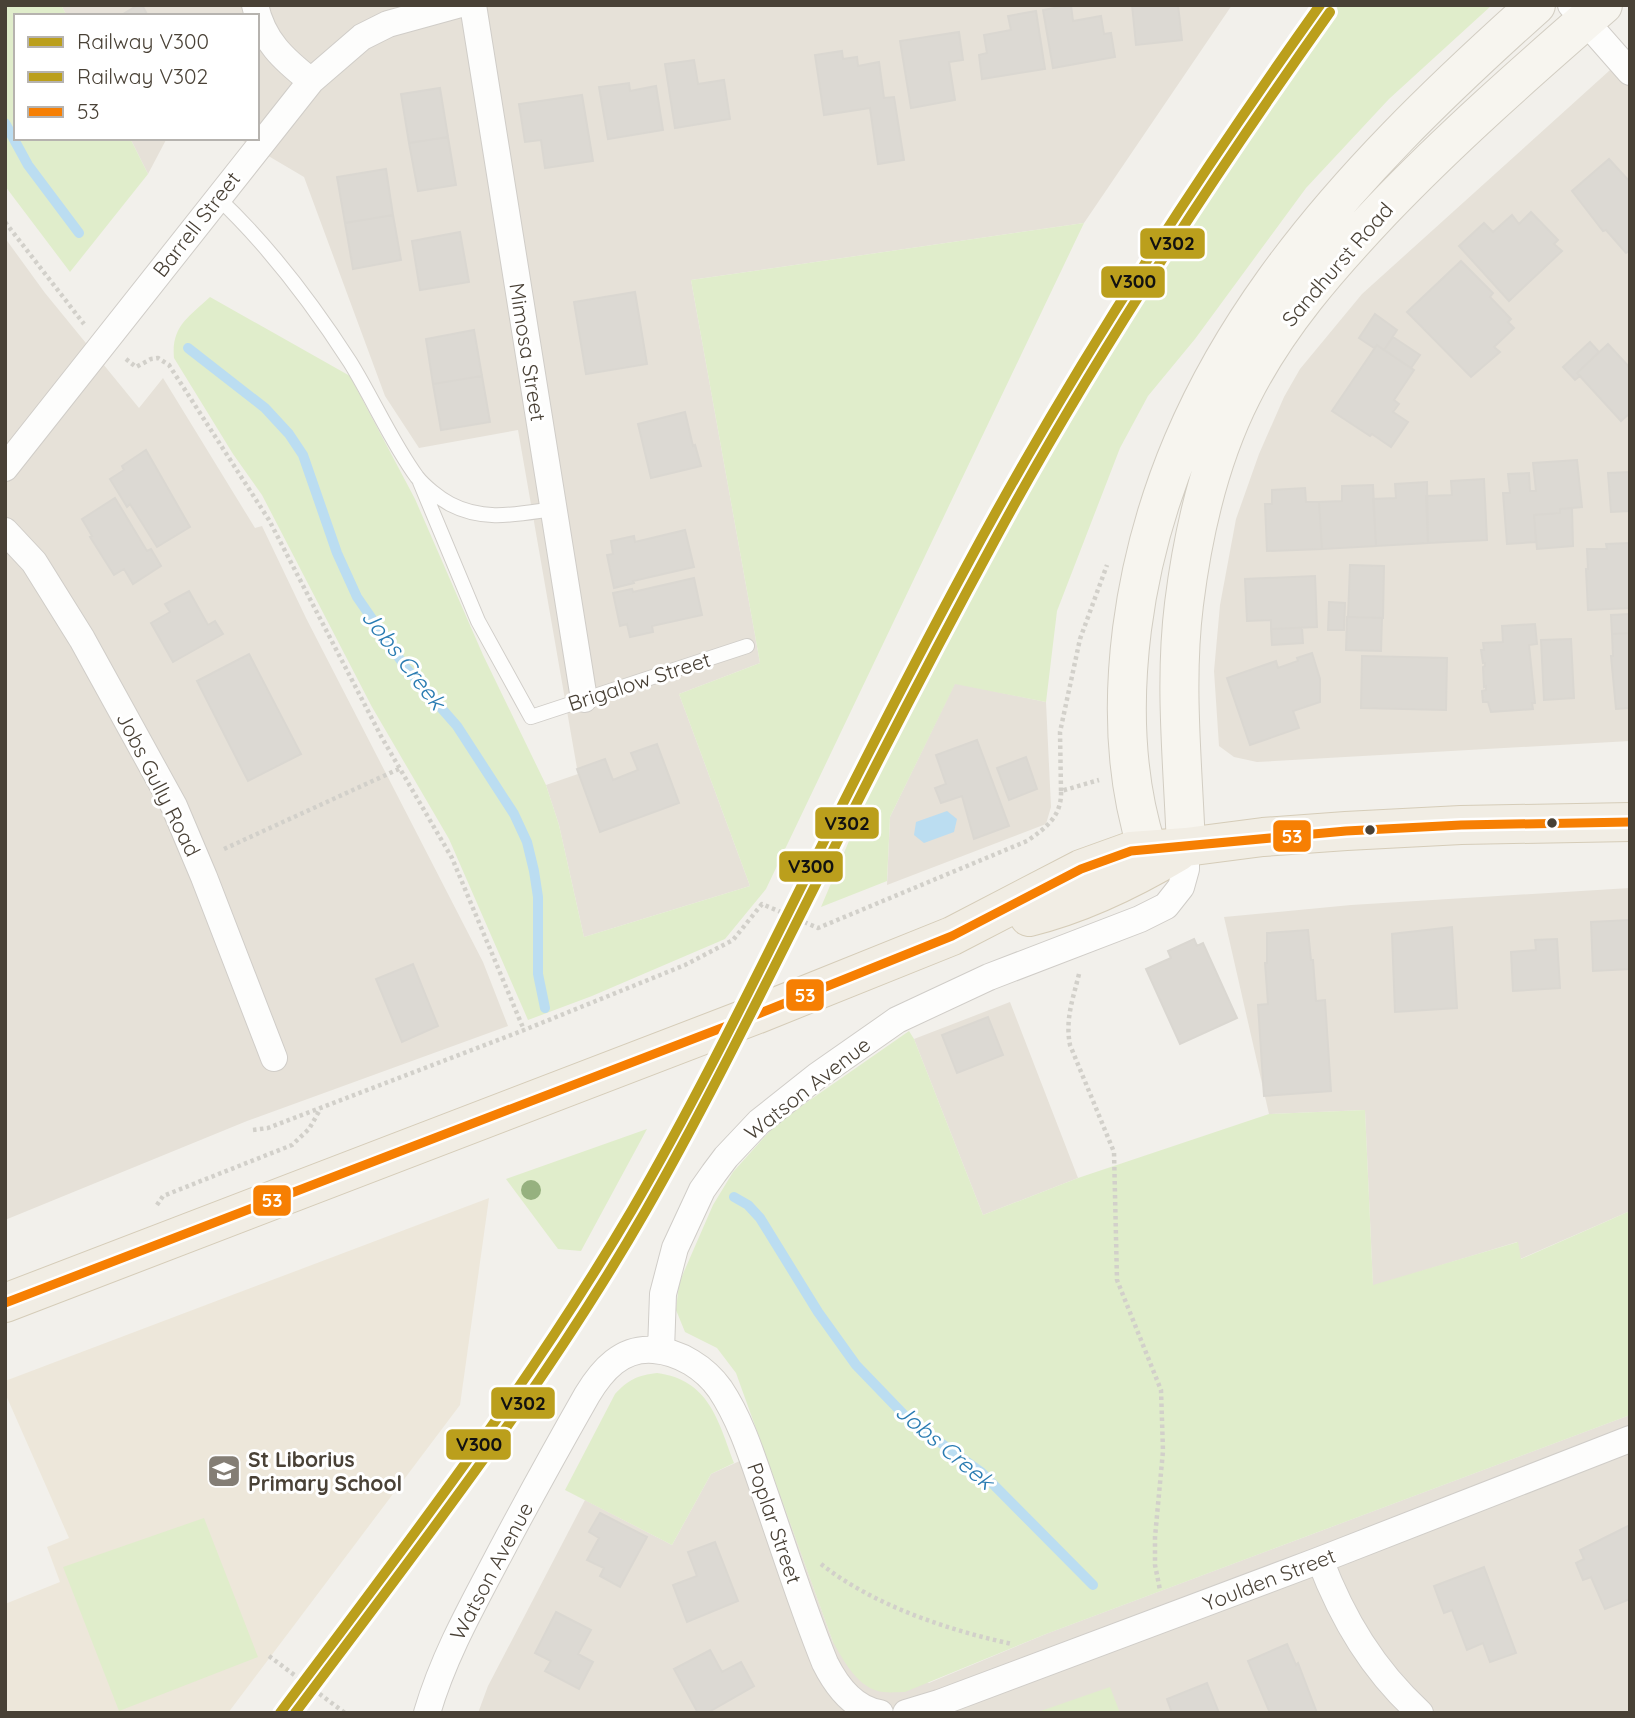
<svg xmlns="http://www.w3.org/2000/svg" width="1635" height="1718" viewBox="0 0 1635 1718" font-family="Quicksand,sans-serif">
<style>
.residential{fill:#e6e1d8}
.education{fill:#ede7da}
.green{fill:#e0edcb}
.water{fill:#bbddf1}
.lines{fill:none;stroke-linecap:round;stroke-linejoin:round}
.stream{stroke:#bbddf1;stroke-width:10}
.building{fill:#dcd9d3;stroke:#dad7d1;stroke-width:2}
.lane-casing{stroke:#d0cdc8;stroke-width:16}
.street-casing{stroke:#d0cdc8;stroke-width:28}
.secondary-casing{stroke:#d2cdc2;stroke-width:40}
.primary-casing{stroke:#d5ccb8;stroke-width:40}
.path{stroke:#d2d0ca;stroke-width:4.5;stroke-dasharray:3.5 3.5;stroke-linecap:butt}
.lane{stroke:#fdfdfc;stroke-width:14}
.street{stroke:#fdfdfc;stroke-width:26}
.secondary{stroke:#f7f5ef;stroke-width:38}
.primary{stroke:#f1ede4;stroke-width:38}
.bus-1-casing{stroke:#fff;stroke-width:14}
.bus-1{stroke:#f67f03;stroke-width:9}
.rail-1-casing{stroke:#fff;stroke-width:16}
.rail-2-casing{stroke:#fff;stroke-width:16}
.rail-1{stroke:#bb9f1c;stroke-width:10}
.rail-2{stroke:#bb9f1c;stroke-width:10}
.tree{fill:#96b17f}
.bus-dot{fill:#494136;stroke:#fff;stroke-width:2.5}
.labels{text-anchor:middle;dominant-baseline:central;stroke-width:6;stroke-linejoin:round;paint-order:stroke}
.street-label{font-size:21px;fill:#494136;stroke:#fff}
.poi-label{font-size:21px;font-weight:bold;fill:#494136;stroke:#fff;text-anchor:start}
.water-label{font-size:23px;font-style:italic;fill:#2a7cb2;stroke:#fff}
.line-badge{stroke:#fff;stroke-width:2.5}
.badge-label{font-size:19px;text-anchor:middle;font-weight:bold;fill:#fff}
.pale-badge-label{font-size:19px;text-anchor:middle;font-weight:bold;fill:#111}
</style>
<rect width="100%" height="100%" fill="#f2f0eb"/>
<!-- residential -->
<path class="residential" d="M61 5H1232L1084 223 691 280 760 663 679 694 750 886 584 937 559 825 546 785 578 774 518 430 419 448 385 396 304 177 238 138H257V16H67Z
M1630 52V741L1257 762 1234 757 1219 746 1214 671 1220 605 1236 519 1259 454 1284 397 1300 369 1362 294Z
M130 138H167L148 174Z
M5 238 45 293 139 408 163 378 255 528 262 526 306 618 483 962 508 1026 247 1121 5 1220Z
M955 683 1046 702 1051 807 1046 824 887 885 890 817Z
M1630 888V1211L1520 1259 1517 1242 1373 1286 1365 1110 1269 1114 1224 917 1351 905Z
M1010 1002 1078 1178 983 1215 914 1039Z
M1630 1415V1713H478L488 1686 585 1500 672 1545 711 1474 764 1450 833 1642 929 1683 1046 1634Z"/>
<!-- education -->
<path class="education" d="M489 1198 460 1405 228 1713H5V1604L60 1582 47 1547 69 1538 5 1393V1381Z"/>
<!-- green -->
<path class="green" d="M5 5H61L67 16H16V138H130L148 174 70 272 5 186Z
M1339 5H1492L1389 99 1306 188 1195 339 1148 396 1120 448 1057 611 1046 702 955 684 890 817 887 881 821 907 871 789 953 626 1056 434 1171 247 1223 167Z
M1084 223 766 889 725 939 592 996 528 1020 449 839 372 707 262 495 233 454 174 358C171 326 189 317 210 297L350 376 415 499 483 655 546 785 559 825 584 937 750 886 679 694 760 663 691 280Z
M909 1031 914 1039 983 1215 1078 1178 1269 1114 1365 1110 1373 1285 1518 1242 1521 1259 1630 1211V1415L1046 1634 905 1692C898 1692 890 1693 883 1692 858 1689 844 1661 833 1642L736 1373 717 1348 685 1332 676 1310 679 1283 713 1205 733 1172 777 1123Z
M647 1129 581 1251 558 1249 506 1179Z
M657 1373C709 1380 718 1420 734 1463L711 1474 672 1545 565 1490 615 1394C628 1380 638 1375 657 1373Z
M204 1518 258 1657 119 1711 63 1567Z
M1110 1687 1120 1713H1035Z"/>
<!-- water -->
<path class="water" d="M947 811 957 819 954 832 924 843 914 835 916 822Z"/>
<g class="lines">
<!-- stream -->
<path class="stream" d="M5 123 28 165 79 233
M188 348 265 408 289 434 303 455 337 553 357 597 406 668 457 726 514 814 527 842 534 871 538 897V974L545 1008
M734 1197 748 1205 760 1218 818 1312 856 1365 909 1420 981 1472 1093 1585"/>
</g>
<!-- building -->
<path class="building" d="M138 5H142L148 16H120Z
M1071 5 1073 21 1101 16 1104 34 1111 33 1115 57 1053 68 1043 10Z
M1132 5H1178L1182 40 1136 45Z
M1036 11 1045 69 982 79 979 55 987 53 984 35 1011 30 1008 16Z
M959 32 963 60 949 62 955 100 911 108 900 41Z
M842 51 843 59 857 57 858 66 879 62 884 98 894 97 904 160 878 164 870 108 824 115 815 55Z
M694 60 698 84 724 80 730 119 675 128 665 64Z
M629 83 630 91 656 86 663 130 608 139 599 87Z
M440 88 448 137 409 143 401 94Z
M582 95 593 161 545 168 541 140 525 142 519 104Z
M448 137 456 185 418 191 409 143Z
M1609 159 1630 182V250L1626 253 1606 230 1603 231 1572 191Z
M386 169 393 215 345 223 337 177Z
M1531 212 1558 240 1554 244 1562 251 1509 301 1459 246 1484 223 1493 232 1512 215 1519 224Z
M393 215 401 260 353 269 345 223Z
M460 232 469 282 420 290 412 241Z
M1461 261 1493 293 1490 297 1511 319 1508 322 1514 328 1494 347 1500 352 1471 377 1407 312Z
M635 292 647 364 586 374 574 302Z
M1375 314 1397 330 1384 350 1377 345 1374 348 1359 338Z
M474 330 482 376 433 384 426 339Z
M1393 337 1420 355 1411 368 1384 350Z
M1590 342 1599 352 1577 373 1580 376 1575 380 1563 367Z
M1608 344 1630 368V413L1621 421 1577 373Z
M1377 345 1414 370 1394 400 1399 404 1393 412 1408 422 1391 447 1372 434 1370 436 1332 411Z
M482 376 490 422 441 430 433 384Z
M685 412 693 446 695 445 701 466 651 478 638 424Z
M146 450 190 527 157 547 130 504 127 507 110 479 124 470 122 466Z
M1577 460 1582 507 1560 509V513L1534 515 1536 542 1507 544 1503 493H1510L1508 474 1529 473 1530 491H1536L1533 463Z
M1630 472V511L1611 512 1608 473Z
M1484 479 1487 540 1428 543 1426 496 1452 495 1451 481Z
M1427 482 1428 543 1376 546 1373 499 1396 498 1395 484Z
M1373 485 1376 546 1322 549 1319 502 1342 501V486Z
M1305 488 1306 502H1319L1322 549 1267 551 1265 504H1272V490Z
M115 498 147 551 151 549 161 566 133 584 124 569 114 575 90 537 92 536 82 519Z
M1572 508 1573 546 1537 549 1534 515 1560 513V509Z
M685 530 694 567 633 581 634 583 614 588 607 555 613 554 611 541 634 536 635 542Z
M1630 543V608L1588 610 1586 569H1588L1587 549H1607L1606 544Z
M1350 565 1384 566 1383 618 1348 617Z
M1315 576 1317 627 1271 629V620L1247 621 1245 579Z
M694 578 702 615 652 626 653 632 630 637 627 624 620 626 613 593 632 589 633 592Z
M189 591 208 625 215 621 223 634 173 662 151 623 170 612 165 604Z
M1329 602 1345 603 1344 630H1328Z
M1630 614V633L1612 634 1611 615Z
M1347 617 1382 618 1381 651 1346 650Z
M1535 624 1537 644 1529 645 1535 703H1532L1533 709 1491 712 1488 702H1483L1482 691 1486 690V686L1484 687 1483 667 1485 666V663H1483L1481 650H1484L1483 643 1503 642 1502 626Z
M1302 628 1303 643 1272 645 1271 629Z
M1630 633V708L1616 709 1611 656H1613L1612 634Z
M1571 639 1574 698 1544 700 1541 640Z
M1312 653 1320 679V702L1293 711 1299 728 1250 745 1227 678 1276 661 1278 668 1298 661 1297 658Z
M249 654 301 754 248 781 197 681Z
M1362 656 1447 658 1446 710 1361 708Z
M977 740 1009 826 974 839 962 796 941 803 935 788 946 784 936 755Z
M657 744 679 803 600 832 577 769 605 759 613 780 638 770 631 753Z
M1026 757 1037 789 1009 800 997 768Z
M1630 920V969L1593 971 1591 922Z
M1452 927 1457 1008 1395 1012 1392 934Z
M1308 930 1311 960H1313L1316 1001 1325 1000 1331 1091 1264 1096 1258 1005 1268 1004 1265 963H1267V933Z
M1194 939 1197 946 1203 943 1237 1018 1180 1044 1146 969 1171 958 1168 951Z
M1557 939 1560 988 1513 991 1511 952 1536 950 1535 940Z
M413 964 438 1026 402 1042 376 979Z
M988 1017 1003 1055 957 1073 942 1035Z
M600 1513 647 1537 620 1587 600 1576 604 1568 587 1560 599 1538 589 1532Z
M1630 1525V1599L1605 1609 1591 1577 1583 1580 1576 1563 1584 1559 1580 1550Z
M715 1542 738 1601 687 1622 673 1585 697 1576 688 1552Z
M1484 1567 1516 1653 1490 1662 1483 1643 1467 1650 1452 1610 1444 1613 1434 1586Z
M556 1612 591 1630 578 1654 593 1662 579 1689 545 1671 551 1661 535 1653Z
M1287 1644 1296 1665 1298 1663 1317 1713H1270L1248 1661Z
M710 1650 722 1672 741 1662 754 1686 707 1713H698L674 1669Z
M1207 1683 1219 1713H1172L1167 1699Z"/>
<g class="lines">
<!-- lane casing -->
<g class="lane-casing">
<path id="lane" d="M217 197C268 245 312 303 350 362 373 399 392 443 417 477 424 486 439 498 450 504 484 522 517 514 553 509
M420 482 478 621 531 717 747 646"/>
</g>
<!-- street casing -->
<g class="street-casing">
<path id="street" d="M255 5C263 41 283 59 311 81
M473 5 584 699
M1571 5 1630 72
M5 468 311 81 362 37 388 24 457 5
M5 531 34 562 82 639 174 806 204 877 274 1058
M661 1350 663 1294 675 1248 702 1190 714 1173 726 1157 759 1122 817 1076 897 1020 989 977 1140 919 1166 906 1181 887 1186 869V847
M1320 1560C1343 1620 1373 1670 1420 1713
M427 1713C442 1662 466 1617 491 1570 522 1511 554 1453 587 1395 602 1370 622 1347 654 1350 680 1352 705 1368 720 1389 742 1422 753 1460 766 1497 785 1552 803 1609 825 1663 836 1685 854 1709 880 1713
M906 1713 939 1703 1320 1560 1630 1439"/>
</g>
<!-- secondary casing -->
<g class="secondary-casing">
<path id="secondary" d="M1186 847C1183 766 1174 684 1184 604 1193 532 1209 460 1242 395 1277 325 1328 267 1382 210 1451 138 1527 71 1603 5
M1147 848C1125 779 1123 701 1132 629 1167 360 1343 178 1536 5"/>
</g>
<!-- primary casing -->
<g class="primary-casing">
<path id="primary" d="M1029 917C1082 904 1131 880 1178 852
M5 1303 758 1014 952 936 1081 869 1131 851 1186 847 1263 837 1346 831 1461 825 1630 822"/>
</g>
<!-- path -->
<path class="path" d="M5 222 84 324
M126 359 136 367 151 359 158 358 169 365 269 520 382 738 452 858 524 1030
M1061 791 1060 732 1080 639 1107 565
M224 849 401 768
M1079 974C1073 999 1065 1019 1070 1045L1114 1152 1117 1280 1161 1390 1163 1451 1155 1537V1565L1160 1590
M253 1130 268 1128 524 1030 685 965 733 940 762 904 818 928 1027 841C1046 828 1062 816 1061 791L1099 780
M157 1205 163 1196 292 1145 309 1129 321 1108
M821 1564C873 1605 947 1630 1012 1644
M269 1656 345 1713"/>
<!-- lane -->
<use href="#lane" class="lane"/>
<!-- street -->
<use href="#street" class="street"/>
<!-- secondary -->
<use href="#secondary" class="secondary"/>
<!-- primary -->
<use href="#primary" class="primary"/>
<!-- bus-1 casing -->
<g class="bus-1-casing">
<path id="bus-1" d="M5 1303 758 1014 952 936 1081 869 1131 851 1346 831 1461 825 1630 822"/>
</g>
<!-- bus-1 -->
<use href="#bus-1" class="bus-1"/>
<!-- rail-1 casing -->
<g class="rail-1-casing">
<path id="rail-1" d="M280 1713C403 1549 528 1387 632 1210 696 1100 752 985 809 871 860 769 912 667 966 567 1071 371 1191 186 1320 5"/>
</g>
<!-- rail-2 casing -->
<g class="rail-2-casing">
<path id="rail-2" d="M295 1713C417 1550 544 1388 645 1212 708 1102 764 987 821 874 878 760 936 648 997 536 1096 354 1210 181 1330 12"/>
</g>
<!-- rail-1 -->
<use href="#rail-1" class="rail-1"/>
<!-- rail-2 -->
<use href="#rail-2" class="rail-2"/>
</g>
<!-- trees -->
<circle class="tree" cx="531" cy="1190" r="10"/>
<!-- icons -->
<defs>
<g id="school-square" transform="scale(1.75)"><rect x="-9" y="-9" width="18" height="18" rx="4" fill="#847e75" stroke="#fff"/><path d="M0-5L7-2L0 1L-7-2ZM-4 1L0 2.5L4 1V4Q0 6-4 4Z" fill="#fff"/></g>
</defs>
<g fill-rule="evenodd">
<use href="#school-square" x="224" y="1471"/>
</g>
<!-- markers -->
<g class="bus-dot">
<circle cx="1552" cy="823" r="6"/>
<circle cx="1370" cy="830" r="6"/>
</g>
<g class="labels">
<!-- street labels -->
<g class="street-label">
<text transform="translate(196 224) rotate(-52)">Barrell Street</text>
<text transform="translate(1337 264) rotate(-49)">Sandhurst Road</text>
<text transform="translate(528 352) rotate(81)">Mimosa Street</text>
<text transform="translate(639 681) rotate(-18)">Brigalow Street</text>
<text transform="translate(159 784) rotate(63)">Jobs Gully Road</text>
<text transform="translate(807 1088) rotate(-38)">Watson Avenue</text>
<text transform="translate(775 1523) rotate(71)">Poplar Street</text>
<text transform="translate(491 1571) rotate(-62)">Watson Avenue</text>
<text transform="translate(1269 1579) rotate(-21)">Youlden Street</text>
</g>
<!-- poi labels -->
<g class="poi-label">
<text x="248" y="1459">St Liborius<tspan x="248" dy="24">Primary School</tspan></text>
</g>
<!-- water labels -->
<g class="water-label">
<text transform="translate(404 659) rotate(52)">Jobs Creek</text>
<text transform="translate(945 1446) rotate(40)">Jobs Creek</text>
</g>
</g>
<g class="line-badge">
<rect x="1139" y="227" width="67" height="33" rx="7" fill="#bb9f1c"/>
<rect x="1100" y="265" width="66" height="34" rx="7" fill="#bb9f1c"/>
<rect x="814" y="806" width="66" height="34" rx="7" fill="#bb9f1c"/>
<rect x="1272" y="819" width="40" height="34" rx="7" fill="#f67f03"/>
<rect x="778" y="850" width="66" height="33" rx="7" fill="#bb9f1c"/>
<rect x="785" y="978" width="40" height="34" rx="7" fill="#f67f03"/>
<rect x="252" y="1184" width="40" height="33" rx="7" fill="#f67f03"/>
<rect x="490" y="1386" width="66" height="34" rx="7" fill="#bb9f1c"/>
<rect x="445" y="1428" width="67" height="33" rx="7" fill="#bb9f1c"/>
</g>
<g class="badge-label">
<text x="1292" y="843">53</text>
<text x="805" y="1002">53</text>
<text x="272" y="1207">53</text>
</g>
<g class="pale-badge-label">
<text x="1172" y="250">V302</text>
<text x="1133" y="288">V300</text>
<text x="847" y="830">V302</text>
<text x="811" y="873">V300</text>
<text x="523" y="1410">V302</text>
<text x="479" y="1451">V300</text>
</g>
<!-- border -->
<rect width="1635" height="1718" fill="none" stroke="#494136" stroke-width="14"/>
<!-- legend -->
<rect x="14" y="14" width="245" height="126" fill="#ffffff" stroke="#b6b3af" stroke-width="2"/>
<rect x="28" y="37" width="35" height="10" fill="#bb9f1c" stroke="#b6b3af" stroke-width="2"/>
<text x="77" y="49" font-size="21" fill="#494136">Railway V300</text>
<rect x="28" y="72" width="35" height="10" fill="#bb9f1c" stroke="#b6b3af" stroke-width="2"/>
<text x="77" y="84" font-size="21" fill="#494136">Railway V302</text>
<rect x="28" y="107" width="35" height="10" fill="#f67f03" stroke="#b6b3af" stroke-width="2"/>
<text x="77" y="119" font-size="21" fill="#494136">53</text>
</svg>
